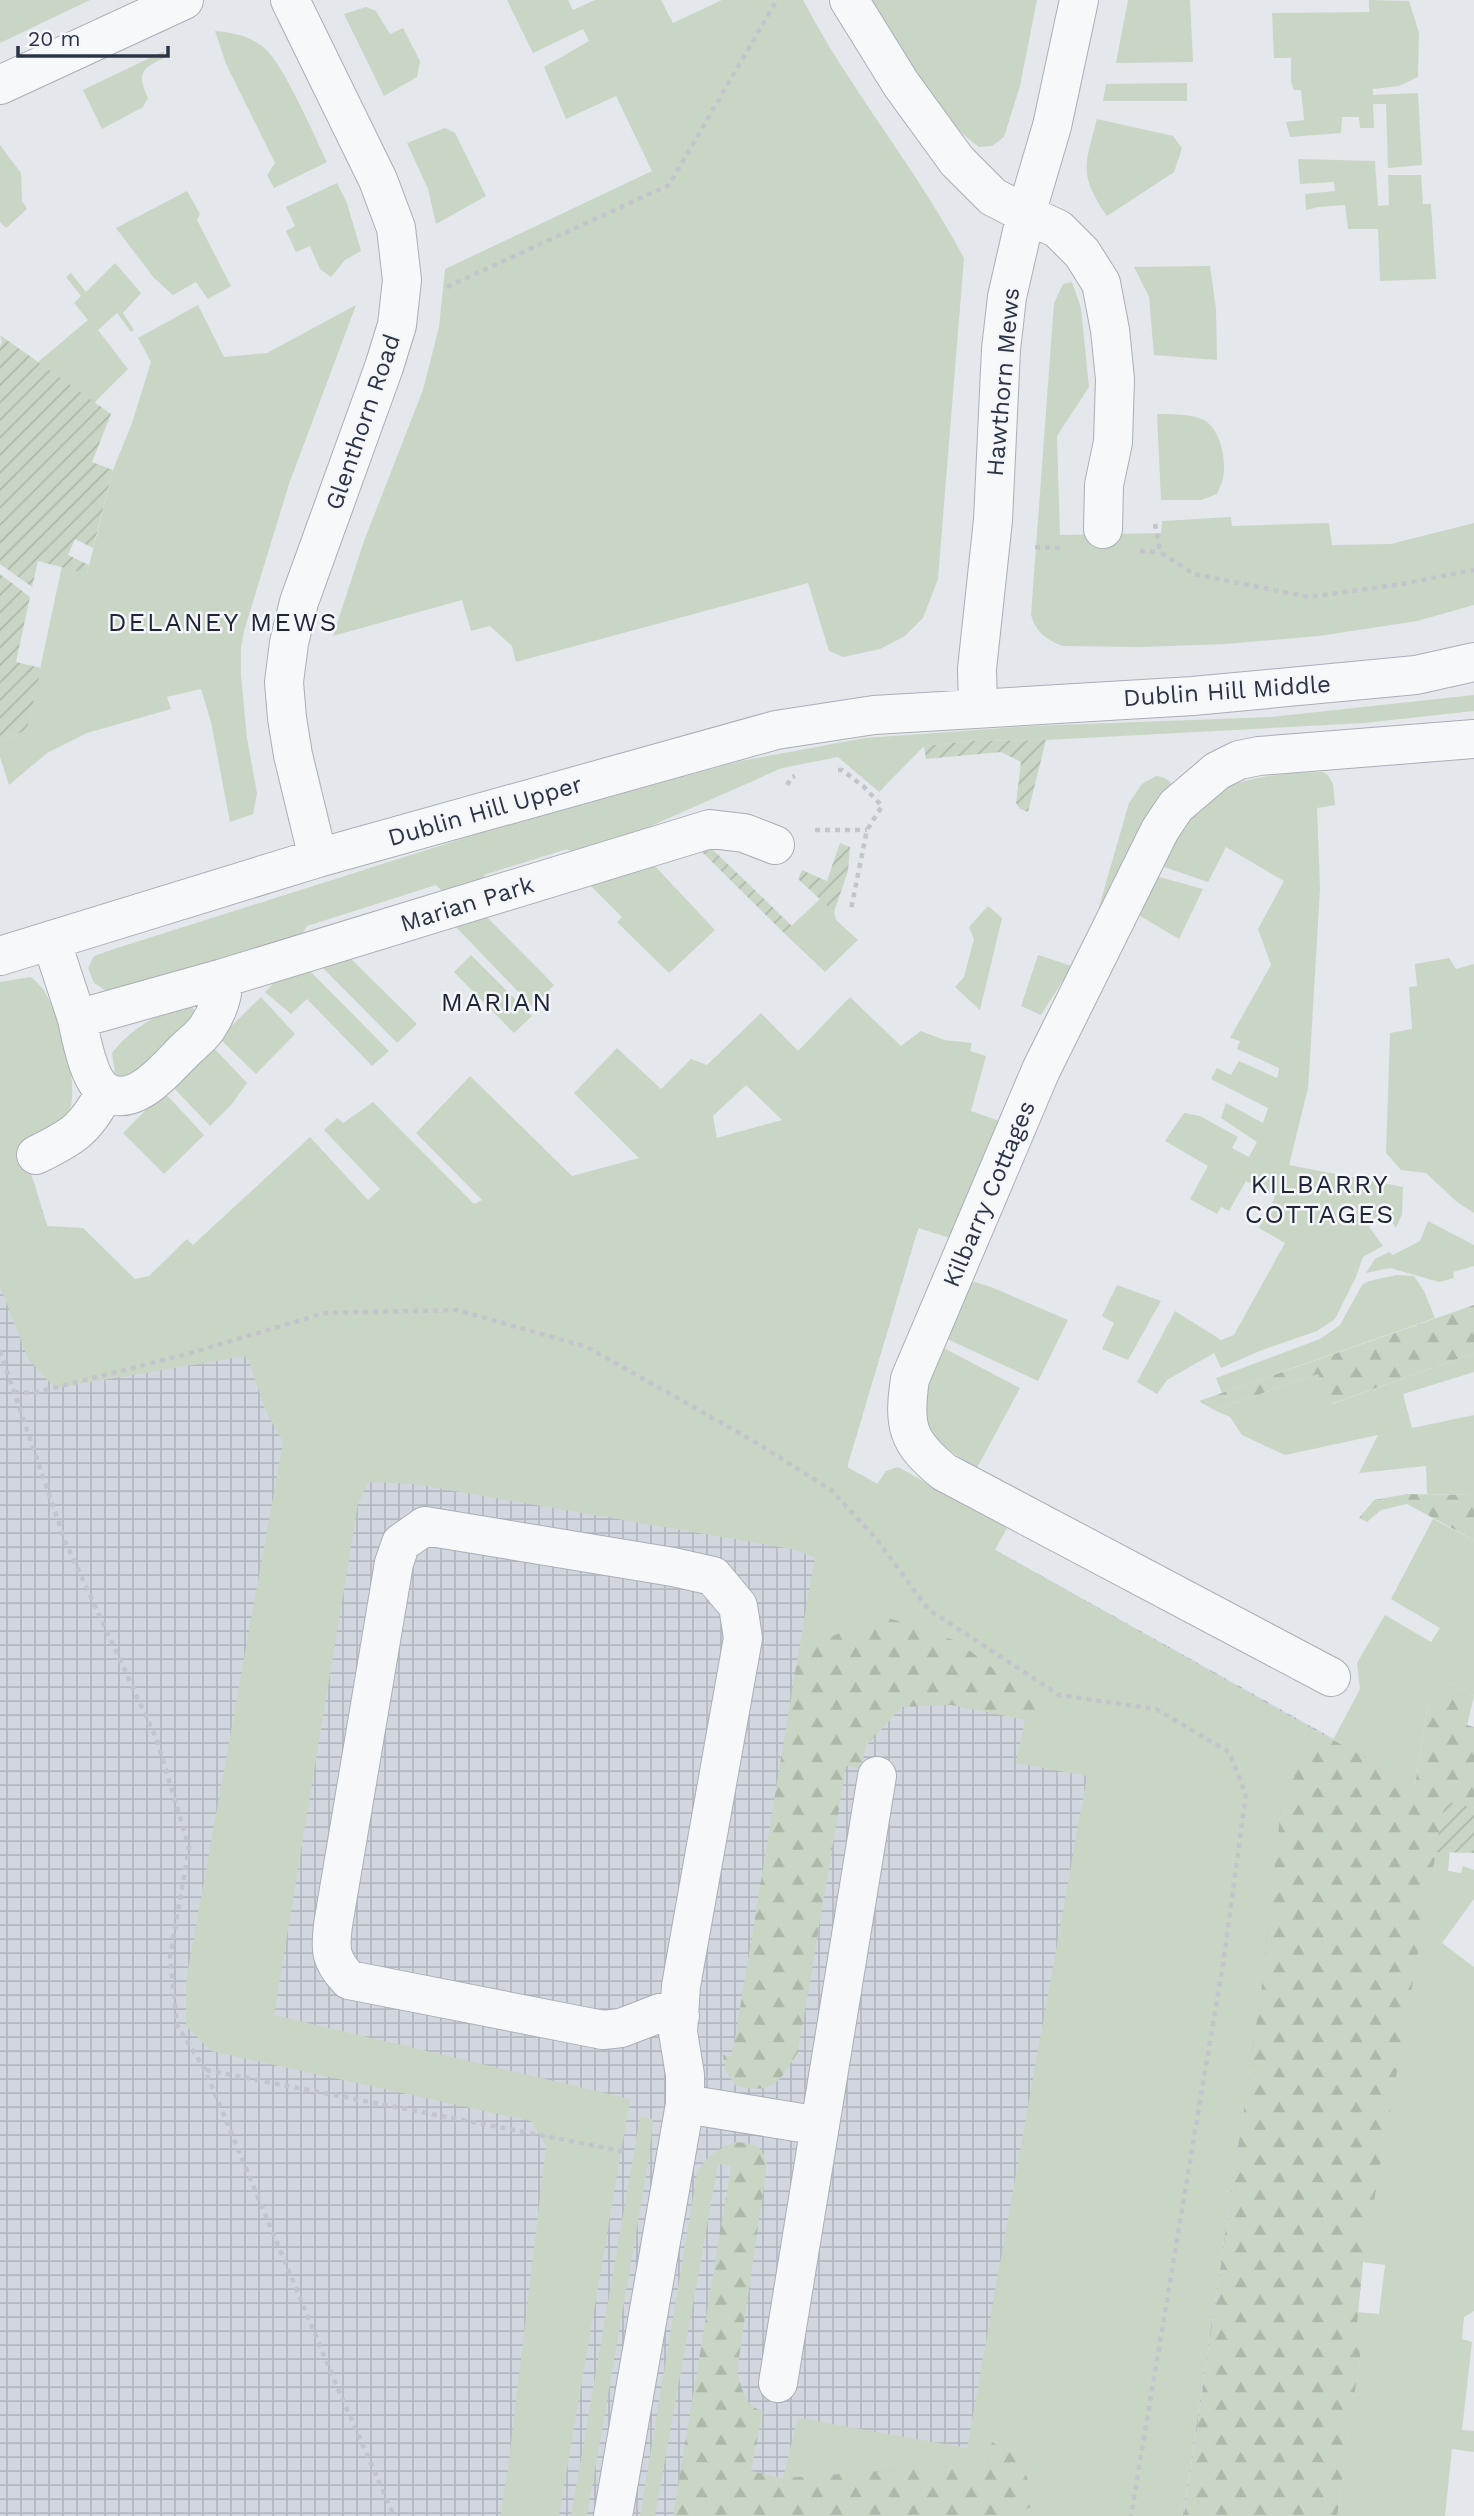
<svg xmlns="http://www.w3.org/2000/svg" width="1474" height="2516" viewBox="0 0 1474 2516" font-family="'Work Sans',sans-serif">
<style>
.industrial{fill:url(#industrial-grid)}
.grass{fill:#c9d6c5;fill-rule:evenodd}
.forest{fill:url(#forest-firs)}
.garden{fill:url(#garden-furrows)}
.lines{fill:none;stroke-linecap:round;stroke-linejoin:round}
.minor-casing{stroke:#a9aeb7;stroke-width:40}
.path{stroke:#c2c5cb;stroke-width:4.5;stroke-dasharray:5 5;stroke-linecap:butt}
.minor{stroke:#f7f8fa;stroke-width:38}
.labels{text-anchor:middle;dominant-baseline:central;stroke-width:5;stroke-linejoin:round;paint-order:stroke}
.street-label{font-size:24px;fill:#2b3445;stroke:#f4f6f9}
.neighbourhood-label{font-size:26px;letter-spacing:2px;fill:#1d2536;stroke:#f4f6f9}
</style>
<defs>
<pattern id="industrial-grid" width="8" height="8" patternUnits="userSpaceOnUse" patternTransform="scale(1.75)"><rect width="8" height="8" fill="#d2d6de"/><path d="M0 4h8M4 0v8" fill="none" stroke="#b4b8c0"/></pattern>
<pattern id="forest-firs" width="22" height="20" patternUnits="userSpaceOnUse" patternTransform="scale(1.75)"><rect width="22" height="20" fill="#c9d6c5"/><path d="M5 1l3.5 6h-7zM16 11l3.5 6h-7z" fill="#adb8ab"/></pattern>
<pattern id="garden-furrows" width="10" height="10" patternUnits="userSpaceOnUse" patternTransform="scale(1.75)"><rect width="10" height="10" fill="#c9d6c5"/><path d="M-1 1l2-2M0 10L10 0M9 11l2-2" fill="none" stroke="#adb8ab"/></pattern>
</defs>
<rect width="100%" height="100%" fill="#e4e7ec"/>
<!-- industrial -->
<path class="industrial" d="M965 1071 847 1467 1445 1801 1363 2262 1357 2323 1363 2336 1337 2516H0V1073L74 1312Z"/>
<!-- grass -->
<path class="grass" d="M0 0H90L0 43Z
M507 0H568L573 10 595 0H661L673 23 722 0H803C850 90 916 168 964 258L938 579 923 618 905 636 880 649 843 657 829 651 808 583 516 662 512 646 490 626 471 631 462 600 333 636 364 541 423 390 439 327 445 269 652 171 616 96 566 119 544 67 589 41 583 29 533 53Z
M872 0H1037L1020 86 1004 137 992 146 979 147C935 116 899 47 872 0Z
M1128 0H1190L1193 62 1116 63Z
M1369 0 1409 1 1419 33 1418 77 1399 86 1373 89V95L1418 93 1422 165 1388 168 1386 104H1373L1374 128H1360L1359 117H1342L1341 133 1290 137 1286 122 1304 120 1301 90H1294L1291 82V58H1274L1272 13 1369 12Z
M366 7 376 11 390 34 403 28 420 61 417 77 384 96 344 14Z
M215 31C231 32 249 36 262 46 282 60 315 137 327 162L274 188 267 175 275 163 226 64Z
M164 51V58C140 69 137 74 148 98L143 107 102 129 83 90Z
M1187 83V101H1103L1106 84Z
M1097 119 1173 136 1182 148 1174 172 1107 216C1078 174 1085 165 1097 119Z
M445 128 455 133 486 196 436 224 428 189 407 143Z
M0 145 21 173 22 201 27 209 6 228 0 222Z
M1298 159 1375 161 1378 206 1389 205 1388 175H1421L1423 204H1431L1436 279 1380 281 1378 229H1348L1345 205 1319 207 1306 210 1305 194 1335 191 1334 182 1300 184Z
M337 183 347 203 361 251 345 260 331 277 320 269 310 246 296 252 286 231 295 226 286 207Z
M187 191 200 214 197 220 231 286 208 299 196 282 173 295 154 278 116 228Z
M115 263 141 293 123 313 134 330 131 332 117 313 98 330 128 369 94 403 38 362 88 320 74 303 81 296 66 277 71 273 86 292Z
M1210 266 1216 309 1217 360 1154 355 1149 297 1134 267Z
M1072 282 1081 308 1089 387 1057 436 1060 535 1161 533 1162 521 1231 517 1232 526 1329 523 1332 545 1391 544 1474 523V605L1417 621 1319 636 1225 644 1141 647 1063 646C1046 640 1036 632 1031 615L1054 303 1063 284Z
M198 305 224 357 267 353 356 305 289 484 244 631 241 648V675L247 738 257 793 253 814 230 822 211 722 201 689 167 697 171 709 87 733 47 753 9 785 0 757V741L27 730 62 566 87 574 113 470 132 423 151 362 138 338Z
M1157 414C1171 414 1188 414 1202 419 1220 427 1227 460 1223 478 1222 483 1219 489 1217 494L1201 500H1161Z
M1474 695V711L1364 723 1046 740 971 741 924 746 879 792 838 757 782 768 581 857 567 849 484 875 480 890 449 897 436 885 307 926 298 941 108 992 94 983 88 968 94 956 114 949 496 828 741 761 865 738 1031 726 1271 717Z
M1323 772 1328 775 1333 784 1335 805 1317 808 1320 888 1311 1042 1308 1088 1289 1165 1403 1187 1402 1214 1396 1228 1388 1215 1369 1227 1383 1246 1363 1257 1356 1277 1335 1319 1317 1331 1262 1350 1221 1368 1214 1353 1167 1380 1157 1394 1137 1382 1175 1311 1221 1340 1234 1335 1285 1243 1259 1228 1275 1197 1246 1181 1229 1211 1221 1207 1217 1214 1190 1199 1208 1166 1165 1141 1184 1113 1200 1116 1238 1137 1232 1148 1249 1157 1257 1142 1221 1118 1226 1103 1263 1123 1268 1108 1211 1079 1217 1068 1231 1075 1239 1061 1277 1078 1279 1068 1237 1049 1240 1041 1230 1038 1271 965 1258 929 1284 881 1226 847 1208 882 1161 866C1172 846 1182 822 1199 806 1231 776 1281 773 1323 772Z
M1156 776C1166 777 1170 781 1176 789L1092 931 1129 803 1142 784Z
M653 864 715 930 669 973 617 922 622 917 589 884Z
M1156 876 1203 889 1179 939 1140 916Z
M821 898 834 912 836 920 858 940 825 972 784 933Z
M988 906 1002 918 980 1010 955 987 964 977 974 939 969 927Z
M485 915 554 985 533 1007 453 924Z
M471 955 532 1016 514 1033 454 972Z
M1038 955 1072 966 1041 1015 1021 1006Z
M348 956 417 1024 397 1043 319 964Z
M1449 958 1456 969 1474 964V1213L1457 1202 1426 1173 1401 1170 1386 1153 1390 1033 1412 1029 1409 987 1417 986 1415 964Z
M306 967 389 1051 372 1066 307 999 291 1014 265 992 282 975Z
M31 977C35 981 40 985 43 989 59 1012 85 1096 65 1119 57 1128 33 1137 21 1142L47 1226 83 1228 135 1279 149 1276 187 1239 193 1245 310 1137 368 1200 380 1189 324 1130 337 1118 343 1123 373 1102 474 1204 482 1200 416 1133 470 1076 572 1176 639 1158 574 1093 617 1048 661 1089 691 1059 707 1065 761 1013 798 1051 850 997 901 1046 921 1031 944 1040 972 1043 970 1051 986 1056 971 1111 1005 1123 960 1241 918 1228 847 1467 877 1484 886 1471 898 1467 1007 1528 995 1550 1311 1728 1280 1816 1261 1993 1183 2516H1017L1037 2502 992 2443 987 2464 783 2478 798 2418 967 2448 1087 1776 1016 1763 1025 1720 1046 1708 884 1616 799 1649 815 1557 791 1549 414 1484 368 1482 358 1504 274 2015 630 2099 559 2516H500L508 2469 546 2146 531 2121 211 2051 186 2026V1981L283 1442 266 1412 247 1356 55 1388 28 1359 0 1286V982ZM746 1085 782 1120 717 1138 713 1116Z
M261 997 295 1034 256 1074 219 1038Z
M191 1001 197 1019 149 1072 116 1080 112 1053C132 1027 160 1013 191 1001Z
M212 1046 247 1083 231 1105 210 1126 171 1085Z
M164 1092 204 1135 164 1174 123 1133Z
M1428 1221 1474 1245V1266L1453 1272 1454 1278 1439 1282 1390 1268 1366 1273 1375 1259 1389 1252 1393 1255 1420 1241Z
M1397 1275 1414 1276 1424 1291 1435 1318 1222 1393 1216 1378 1320 1339 1340 1325 1362 1285 1369 1281Z
M968 1280 991 1287 1068 1320 1038 1381 943 1337Z
M1117 1285 1161 1301 1128 1360 1102 1349 1114 1323 1102 1316Z
M938 1345 1020 1388 977 1468C911 1431 920 1410 938 1345Z
M1474 1353V1372L1403 1394 1412 1428 1474 1415V1495L1427 1494 1426 1466 1359 1473 1378 1435 1285 1455 1242 1435 1230 1417 1214 1410 1318 1374 1332 1404Z
M1433 1519 1474 1540V1696L1449 1683 1428 1704 1415 1785 1333 1740 1360 1689 1357 1663 1385 1615 1431 1642 1440 1628 1391 1599Z
M1450 1851 1448 1871 1461 1873 1463 1866 1474 1870V1899L1442 1943 1474 1967V2311L1464 2317 1462 2339 1472 2342 1462 2430 1474 2431V2452L1452 2449 1445 2516H1337L1363 2336 1357 2323V2312L1379 2314 1385 2265 1363 2262 1435 1852Z
M640 2117 653 2119 649 2158 587 2516H571Z
M735 2142 733 2166 718 2164 655 2516H640L697 2174C706 2155 717 2150 735 2142Z"/>
<!-- forest -->
<path class="forest" d="M1474 1305V1353L1331 1404 1318 1374 1214 1410 1199 1401Z
M1407 1494 1474 1495V1540L1407 1504 1381 1510 1367 1522 1359 1518 1374 1500Z
M883 1616 957 1641 1046 1709 1025 1720 951 1705 902 1707 866 1746 861 1769 846 1766 798 2052C780 2082 772 2096 735 2085L726 2071 723 2055 731 2056 735 2039 799 1649Z
M1449 1683 1474 1696 1467 1725 1474 1727V1808L1445 1802 1363 2262 1357 2323 1363 2336 1337 2516H1184L1261 1993 1280 1816 1311 1728 1415 1785 1428 1704Z
M735 2142C756 2144 762 2144 767 2165L737 2372C742 2389 745 2407 763 2411L751 2471 783 2478 987 2464 992 2442 1019 2458 1037 2502 1017 2516H673Z"/>
<!-- garden -->
<path class="garden" d="M0 335 111 414 92 462 113 470 93 548 75 539 68 555 89 565 87 574 38 561 32 587 0 564V347L2 341Z
M0 574 30 597 16 662 41 668 27 730 0 741Z
M1046 740 1028 812 1020 809 1016 803 1021 762 1001 752 926 759 924 746 971 741Z
M840 843 850 847 848 871 834 912 798 879 802 870 827 881Z
M708 845 792 926 784 933 699 849Z
M1445 1801 1474 1808V1853L1435 1852Z"/>
<g class="lines">
<!-- minor casing -->
<g class="minor-casing">
<path id="minor" d="M290 0 378 180 396 228 402 280 397 325 384 367 299 602 289 643 284 682 287 718 293 755 318 858
M849 0 901 84 957 161 993 197 1026 214 1007 297 1001 349 993 520 977 669 978 707
M1079 0 1052 126 1026 214 1058 229 1082 253 1101 283 1110 330 1115 379 1113 442 1104 485 1103 529
M0 85 184 0
M51 940 77 1019
M0 956 318 858 776 730 874 715 1193 696 1416 675 1474 662
M223 978 77 1019C81 1038 89 1084 108 1093 136 1107 166 1069 184 1051 191 1044 201 1037 207 1028 217 1013 224 996 223 978L710 829 744 833 775 845
M36 1155C73 1137 86 1129 105 1092
M1331 1677 944 1472C907 1442 903 1426 910 1379L1041 1070 1160 830 1176 806 1217 771 1239 760 1259 756 1474 739
M685 2104 820 2126
M778 2383 877 1776
M613 2516 685 2104V2075L678 2032 681 1986 743 1638 738 1606 713 1576 673 1567 425 1526 401 1543 394 1563 333 1925C330 1950 330 1960 349 1980L603 2030 621 2028 660 2013 680 2016"/>
</g>
<!-- path -->
<path class="path" d="M447 287 669 185 777 0
M1155 524 1160 552 1194 574 1309 597 1402 584 1474 570
M1035 547 1062 548
M1140 551 1160 552
M838 770H842L863 786 882 806 867 830 851 909
M787 785 792 777 795 776
M815 830H867
M0 1351 65 1541 157 1740 189 1848 170 1957 177 2025 205 2070 335 2382 394 2516
M14 1392 34 1393 187 1354 325 1313 457 1310 587 1347 757 1443 831 1490 878 1541 928 1609 1059 1695 1156 1709 1229 1752 1246 1794 1224 1958 1131 2516
M206 2070 627 2152"/>
<!-- minor -->
<use href="#minor" class="minor"/>
</g>
<g class="labels">
<!-- street labels -->
<g class="street-label">
<text transform="translate(1003 382) rotate(-85)">Hawthorn Mews</text>
<text transform="translate(363 422) rotate(-71)">Glenthorn Road</text>
<text transform="translate(1227 691) rotate(-4)">Dublin Hill Middle</text>
<text transform="translate(485 811) rotate(-16)">Dublin Hill Upper</text>
<text transform="translate(467 904) rotate(-17)">Marian Park</text>
<text transform="translate(989 1194) rotate(-67)">Kilbarry Cottages</text>
</g>
<!-- neighbourhood labels -->
<g class="neighbourhood-label">
<text x="223" y="622">DELANEY MEWS</text>
<text x="497" y="1002">MARIAN</text>
<text x="1320" y="1184">KILBARRY<tspan x="1320" dy="30">COTTAGES</tspan></text>
</g>
</g>
<!-- scale -->
<path d="M18 46v10h150v-10" fill="none" stroke="#2b3445" stroke-width="3.5"/>
<text x="28" y="46" font-size="21" fill="#2b3445" stroke="#f4f6f9" stroke-width="5" paint-order="stroke">20 m</text>
</svg>
